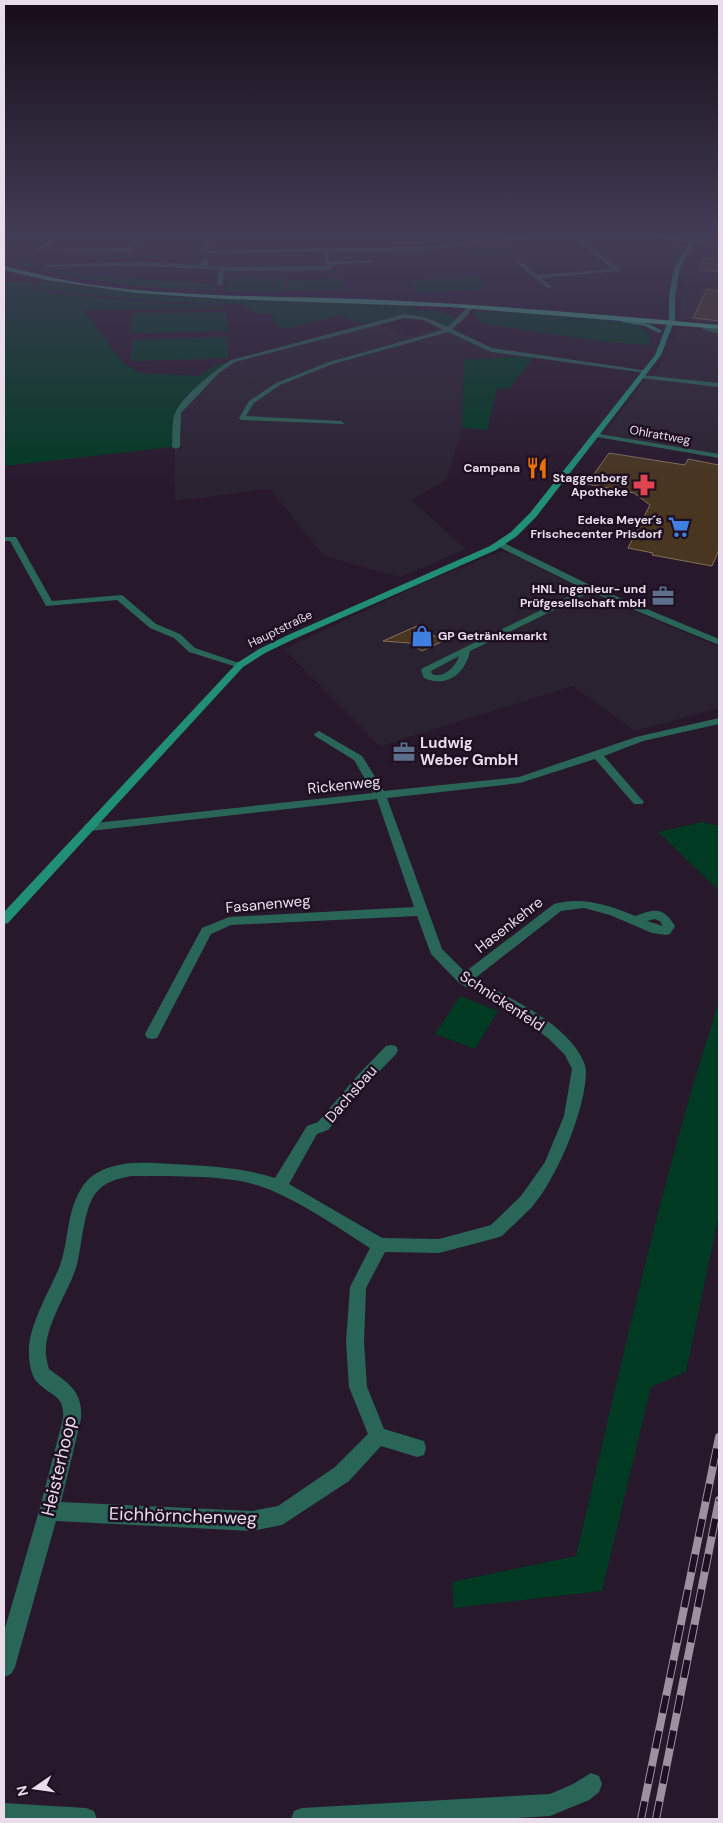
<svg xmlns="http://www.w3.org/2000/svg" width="723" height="1823" viewBox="0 0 723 1823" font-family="'DM Sans',sans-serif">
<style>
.industrial{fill:#2b2231}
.green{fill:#003a22}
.building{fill:#493621;stroke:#857059}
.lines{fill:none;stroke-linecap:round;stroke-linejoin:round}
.minor{fill:#2a6657;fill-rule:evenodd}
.tertiary{fill:#2a6657;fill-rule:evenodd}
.secondary{fill:#208f76;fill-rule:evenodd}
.primary{fill:#43aa90;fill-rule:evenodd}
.rail-casing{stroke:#9e90a1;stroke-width:8}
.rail{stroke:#1f0f22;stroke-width:6;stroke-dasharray:18;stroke-linecap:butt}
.labels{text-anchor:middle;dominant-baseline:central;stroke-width:5;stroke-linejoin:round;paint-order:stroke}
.far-street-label{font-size:12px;fill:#e9ddeb;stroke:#1f0f22}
.far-poi-label{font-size:12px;font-weight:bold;fill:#e9ddeb;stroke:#1f0f22;text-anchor:end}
.poi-label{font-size:15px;font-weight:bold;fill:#e9ddeb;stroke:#1f0f22;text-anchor:start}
.street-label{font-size:15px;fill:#e9ddeb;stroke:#1f0f22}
.near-street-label{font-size:18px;fill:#e9ddeb;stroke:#1f0f22}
</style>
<rect width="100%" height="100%" fill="#28182c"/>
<!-- industrial -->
<path class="industrial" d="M687 271 719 275V324L679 319Z
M378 324 406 336 443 328 481 346 534 356 464 360 462 428 446 480 411 500 466 549 400 577 324 556 270 489 175 501V451L181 448 180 415 198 393 220 372 234 362 289 346Z
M683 328 719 333V456L605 434 649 374H655L670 351 678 329Z
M500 552 510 553 577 587 719 647V708L635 731 573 686 380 746 284 649 423 583Z"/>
<!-- green -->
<path class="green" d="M501 247 511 255 473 258 472 249Z
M19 259 37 263 35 267 93 276 216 284 215 290C148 289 78 282 14 263Z
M478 276 488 289 418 293 409 280Z
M230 277 284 278 286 292 222 291V285H227Z
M343 278 348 289 290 291 286 281Z
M47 281 152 294 413 305 416 310 439 311 459 319 448 328 410 314 362 324 340 315 286 329 275 325 272 313H254L244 305 155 301 53 291 42 290 35 284Z
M4 282H30L38 291 50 293 156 303 224 306 227 308 83 310 123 363 140 373 199 376 215 366 232 361 176 413 172 447 4 466Z
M477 311 538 314 633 323C644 328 651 332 650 345L608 342 495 326 480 321 473 313Z
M226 312 227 331 130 333 133 313Z
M227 337 228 358 130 361 133 340Z
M534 356 509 389 497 388 487 430 462 428 464 360Z
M702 822 719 826V891L658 832Z
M460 996 498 1011 475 1049 435 1034Z
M719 1001V1214L686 1372 651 1387 602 1591 454 1608 452 1582 576 1556C620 1370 660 1183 719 1001Z"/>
<!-- building -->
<path class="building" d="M704 258 719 259V272L699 270Z
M707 289 719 291V321L693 318Z
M609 453 685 465 688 459 719 465V550L712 566 652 555 653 553 628 548 650 505 634 493 587 484Z
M417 626 443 641 422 651 410 643 383 641Z"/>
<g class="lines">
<!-- minor -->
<path class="minor" d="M60 235H66L44 248H129L136 235H141L131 252 35 249Z
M206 235H210L207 250 419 247 496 239 628 235 580 238 620 269V271L541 278 551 286 549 289 518 264V262H522L537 275 613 269 575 238 496 241 419 251 328 252 330 262 371 260 374 262 331 265 332 268 329 270 224 271 223 284 220 286 217 284 219 270 139 266 47 267 44 265 139 262 202 265V260L205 258 208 260V266L222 267 326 266 323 252 202 253Z
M328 235H379L330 237Z
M693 241 719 242V244L691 243Z
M470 305 473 307 467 316 452 329 492 348 649 371 646 373 491 352 448 332 333 364 280 385 254 403 246 416 341 421 344 423 343 424 242 420 239 418 249 401 276 383 329 362 443 330 423 320 405 318 235 362 219 373 181 413 180 447 176 449 172 447C173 437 171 420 176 411 187 392 213 372 231 360L405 314 427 318 448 327Z
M704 326 719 330V334L702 329Z
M642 375 719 383V387L640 378 639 377Z
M594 433 719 454V458L597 437H594Z
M4 537H16L52 601 122 595 156 624 180 634 195 648 245 665 240 668 189 652 174 638 150 628 117 600 46 606 10 541H4Z
M500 541 594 587 719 639V645L591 592 470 651C465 674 447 688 424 678L421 670 423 668 584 589 497 546V542ZM459 656C456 667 443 679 432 674L431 671Z
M719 718V724L643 741 604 756 642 800 644 802 642 804H634L595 759 520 783 387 798 442 949 465 972 554 904C582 896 609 905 635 916 654 909 663 906 675 926L670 934 666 935 652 933 610 915 584 908 561 911 474 979C508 997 551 1016 575 1047 579 1052 586 1064 586 1071 586 1109 557 1178 532 1207 522 1217 512 1226 502 1236L496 1238 439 1253 385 1252 366 1288 364 1342 367 1387 384 1429 424 1441 426 1448 424 1455 417 1457 381 1446 349 1481 282 1525 252 1531 56 1521 15 1667 11 1674 4 1677V1632L39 1511 63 1419C65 1394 51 1397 37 1382 31 1376 29 1362 29 1354 27 1328 49 1292 59 1268 69 1243 66 1213 81 1189 87 1178 99 1170 111 1167 130 1161 150 1163 171 1164 207 1166 241 1167 275 1178L307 1126 318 1122 357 1076 386 1046 391 1045 396 1046 398 1050 396 1054 367 1084 328 1130 317 1134 289 1184 382 1238 439 1239 491 1225 521 1196 545 1162 564 1116 572 1069 565 1055 549 1039 516 1014 459 983 431 954 417 916 231 925 211 934 157 1038 152 1039 147 1038 145 1034 202 928 229 917 414 907 377 799 90 831 84 827 86 824 373 793 354 760 315 736 314 734 319 731 362 756 384 791 519 777 636 737ZM654 919 660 921 663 926 647 921ZM131 1176C168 1177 217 1174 253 1184 290 1194 337 1227 370 1248L350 1287 346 1342 349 1387 368 1434 335 1467 278 1506 252 1511 61 1502 81 1419C83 1391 69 1384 49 1369 47 1362 45 1354 46 1347 48 1321 68 1292 76 1268 82 1247 83 1211 95 1194 104 1182 116 1179 131 1176Z
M591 1773 599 1776 602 1784 599 1792 589 1800 550 1816 498 1819H291L294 1811 302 1808 550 1794 573 1784Z
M4 1803 86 1808 94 1811 97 1819H4Z"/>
<!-- tertiary -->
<path class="tertiary" d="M695 235H700L695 243H691Z"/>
<!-- secondary -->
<path class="secondary" d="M648 235H660L695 242 680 268 675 295V319L661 355 536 517 517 536 496 550 294 639 265 653 243 667 8 923 4 924V912L237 663 259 649 288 635 490 546 511 532 530 513 655 355 669 319V295L674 268 690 243Z
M623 319 649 324 662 331 659 333 645 326 621 322Z"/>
<!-- primary -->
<path class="primary" d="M4 266C33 273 63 281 93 285 182 297 271 296 361 299 480 304 600 314 719 325V329L450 307 226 299 136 293 47 280 4 270Z"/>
<!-- rail casing -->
<g class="rail-casing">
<path id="rail" d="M641 1819 719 1437
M656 1819 719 1500"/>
</g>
<!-- rail -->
<use href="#rail" class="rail"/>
</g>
<!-- sky -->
<linearGradient id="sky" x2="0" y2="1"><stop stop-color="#160d18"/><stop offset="0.48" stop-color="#423d56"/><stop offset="1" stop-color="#423d56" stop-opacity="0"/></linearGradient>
<rect width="723" height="490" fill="url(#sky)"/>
<!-- icons -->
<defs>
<g id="restaurant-bare" transform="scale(1.725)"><path d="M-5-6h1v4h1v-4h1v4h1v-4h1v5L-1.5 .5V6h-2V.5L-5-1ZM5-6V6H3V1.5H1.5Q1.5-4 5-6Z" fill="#e8710a" stroke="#1f0f22" stroke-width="2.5" paint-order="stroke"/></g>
<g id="pharmacy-bare" transform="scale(1.725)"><path d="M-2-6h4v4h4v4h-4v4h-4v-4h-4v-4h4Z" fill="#e0444e" stroke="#1f0f22" stroke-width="2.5" paint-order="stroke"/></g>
<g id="supermarket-bare" transform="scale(1.725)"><path d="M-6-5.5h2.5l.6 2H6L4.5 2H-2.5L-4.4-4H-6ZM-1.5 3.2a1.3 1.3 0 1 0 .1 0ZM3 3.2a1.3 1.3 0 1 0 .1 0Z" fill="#3f7fe0" stroke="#1f0f22" stroke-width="2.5" paint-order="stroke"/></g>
<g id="office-bare" transform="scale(1.725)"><path d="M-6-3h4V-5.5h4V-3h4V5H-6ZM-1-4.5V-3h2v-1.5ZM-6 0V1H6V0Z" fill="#5c6f8a" stroke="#1f0f22" stroke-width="2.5" paint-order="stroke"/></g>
<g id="shop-bare" transform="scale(1.725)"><path d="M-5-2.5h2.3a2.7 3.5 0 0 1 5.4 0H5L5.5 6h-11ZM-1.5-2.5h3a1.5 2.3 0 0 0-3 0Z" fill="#3f7fe0" stroke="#1f0f22" stroke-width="2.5" paint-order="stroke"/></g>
</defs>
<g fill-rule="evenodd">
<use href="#restaurant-bare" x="537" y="468"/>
<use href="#pharmacy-bare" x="644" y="485"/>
<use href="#supermarket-bare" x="679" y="527"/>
<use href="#office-bare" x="663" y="596"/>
<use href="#shop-bare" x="422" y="636"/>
<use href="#office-bare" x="404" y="752"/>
</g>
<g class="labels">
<!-- far-street labels -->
<g class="far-street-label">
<text transform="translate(660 435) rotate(10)">Ohlrattweg</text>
<text transform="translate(280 629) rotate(-26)">Hauptstraße</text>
</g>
<!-- far-poi labels -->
<g class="far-poi-label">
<text x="520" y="468">Campana</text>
<text x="628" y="478">Staggenborg<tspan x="628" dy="14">Apotheke</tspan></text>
<text x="662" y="520">Edeka Meyer´s<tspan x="662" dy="14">Frischecenter Prisdorf</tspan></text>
<text x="646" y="589">HNL Ingenieur- und<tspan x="646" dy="14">Prüfgesellschaft mbH</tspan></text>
<text x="438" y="636" text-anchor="start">GP Getränkemarkt</text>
</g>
<!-- poi labels -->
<g class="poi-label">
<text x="420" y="743">Ludwig<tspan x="420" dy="17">Weber GmbH</tspan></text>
</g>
<!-- street labels -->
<g class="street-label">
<text transform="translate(344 785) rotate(-6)">Rickenweg</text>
<text transform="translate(268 904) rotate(-5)">Fasanenweg</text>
<text transform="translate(509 925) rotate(-38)">Hasenkehre</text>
<text transform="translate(502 1001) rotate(33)">Schnickenfeld</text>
<text transform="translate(351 1094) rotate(-49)">Dachsbau</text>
</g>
<!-- near-street labels -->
<g class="near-street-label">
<text transform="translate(59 1466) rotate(-77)">Heisterhoop</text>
<text transform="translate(183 1516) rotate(2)">Eichhörnchenweg</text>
</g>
</g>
<!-- border -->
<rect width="723" height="1823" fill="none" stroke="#e9ddeb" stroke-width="10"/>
<!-- north arrow -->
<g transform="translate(35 1788) rotate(257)" stroke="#1f0f22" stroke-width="4" paint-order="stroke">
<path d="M0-4L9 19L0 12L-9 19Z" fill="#e9ddeb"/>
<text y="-8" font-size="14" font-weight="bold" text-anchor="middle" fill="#e9ddeb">N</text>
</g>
</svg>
